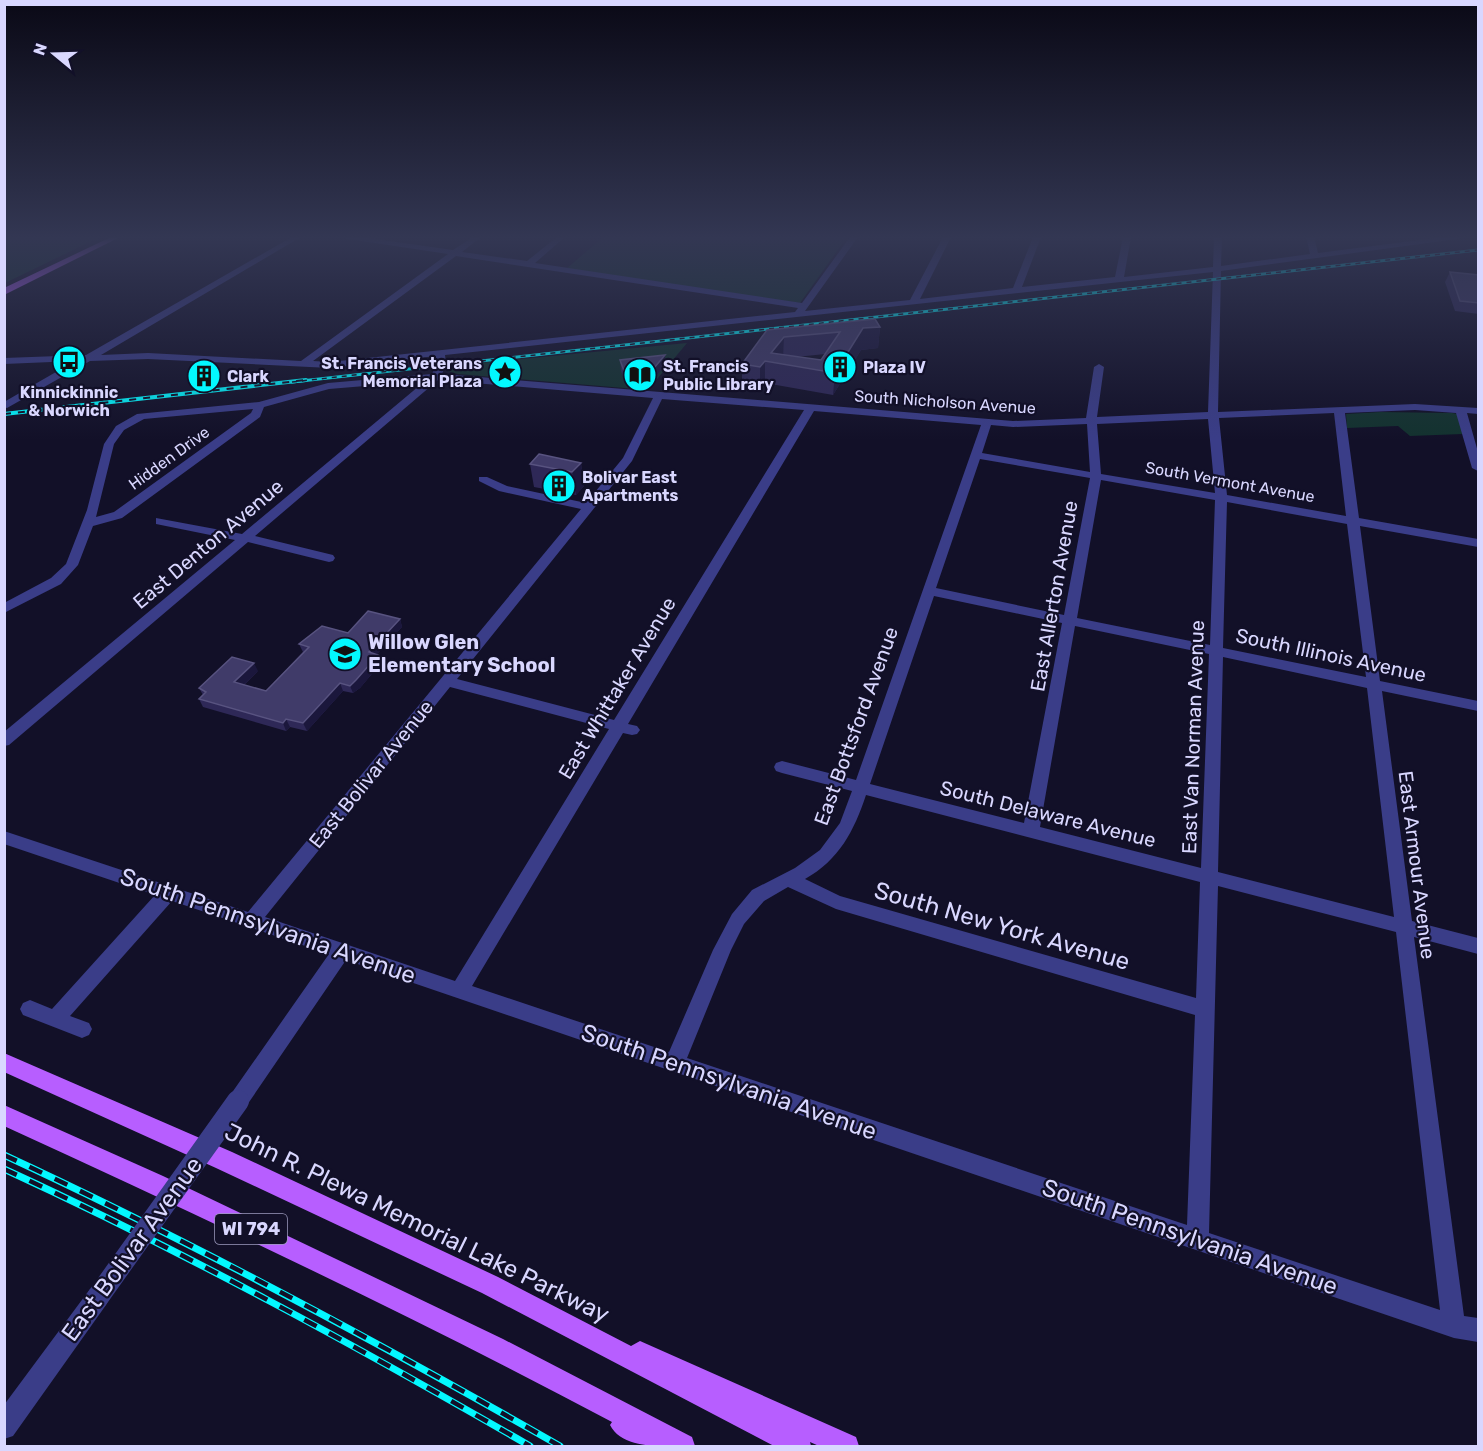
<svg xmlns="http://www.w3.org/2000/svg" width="1483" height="1451" viewBox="0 0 1483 1451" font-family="Rubik,sans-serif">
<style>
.green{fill:#13322f}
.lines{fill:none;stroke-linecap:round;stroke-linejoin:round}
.minor{fill:#3a3d88;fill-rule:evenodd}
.major{fill:#b75eff;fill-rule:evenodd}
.rail-far2-casing{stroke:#03f8ff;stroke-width:3}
.rail-far1-casing{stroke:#03f8ff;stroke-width:4}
.rail-casing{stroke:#03f8ff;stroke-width:7}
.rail-far2{stroke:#121028;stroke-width:1.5;stroke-dasharray:5;stroke-linecap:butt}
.rail-far1{stroke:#121028;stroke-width:2;stroke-dasharray:7;stroke-linecap:butt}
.rail{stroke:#121028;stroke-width:4.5;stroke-dasharray:14;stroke-linecap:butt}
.minor-bridge{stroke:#3a3d88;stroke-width:22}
.wall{fill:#2e2857;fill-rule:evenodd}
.shaded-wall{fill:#1b173c}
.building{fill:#403b69;stroke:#585380;stroke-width:1.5;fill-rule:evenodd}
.labels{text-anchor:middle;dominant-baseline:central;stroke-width:4.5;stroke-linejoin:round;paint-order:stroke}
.far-poi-label{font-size:16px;font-weight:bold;fill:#d9d7ff;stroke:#121028;text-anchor:start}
.far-street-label{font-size:16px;fill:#d9d7ff;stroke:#121028}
.shield{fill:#121028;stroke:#9d9bbe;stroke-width:1.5}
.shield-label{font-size:18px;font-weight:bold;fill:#d9d7ff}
.street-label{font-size:20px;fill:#d9d7ff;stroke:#121028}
.poi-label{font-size:20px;font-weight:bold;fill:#d9d7ff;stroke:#121028;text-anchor:start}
.near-street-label{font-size:24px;fill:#d9d7ff;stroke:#121028}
</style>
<rect width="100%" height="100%" fill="#121028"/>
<!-- green -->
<path class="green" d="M5 237H100L5 283Z
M603 237H847L800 303 565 270Z
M687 343 648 390 458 374 447 371 448 366Z
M1381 412 1452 413 1457 414 1463 434 1410 436 1398 426 1347 428 1346 414Z"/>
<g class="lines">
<!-- minor -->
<path class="minor" d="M292 237H301L101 355 148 353 301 361 448 254 348 239 344 237H361L453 250 473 237H481L462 252 527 261 557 237H565L535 263 802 303 850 237H858L805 311 910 300 943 237H951L920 299 1013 288 1033 237H1041L1022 287 1115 277 1123 237H1131L1124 277 1213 267 1214 237H1222L1221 266 1310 254 1306 237H1314L1318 253 1443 237H1461L1457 239 1221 271 1218 412 1415 404 1478 408V414L1467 413 1478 452V471L1472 468 1456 413 1415 410 1345 413 1359 518 1478 539V547L1360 526 1380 681 1478 701V711L1382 691 1412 921 1478 938V954L1414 937 1464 1316 1478 1318V1342L1454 1338 346 960 245 1108 238 1111 231 1108 228 1101 231 1094 329 954 172 901 70 1016 89 1023 92 1029 89 1035 82 1038 23 1015 20 1009 23 1003 30 1000 52 1009 155 895 4 844V831L248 912 581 509 499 491 479 481V477H487L507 486 586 503 623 458 653 398 438 380 255 536 333 555 335 558 333 561 329 562 248 542 9 745 4 746V732L235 540 156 524V518L242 534 425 381 329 389 264 407 260 417 122 518 93 526 78 565 61 584 4 613V603L51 578 66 564 87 510 104 444 116 426 137 414 259 402 328 383 432 374 436 364V356L330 368 148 359 90 361 7 408 4 407V402L75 361 4 364V358L86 355ZM456 256 798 308 795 312 330 362 313 361ZM1213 272 1208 412 1097 417 1104 367 1099 364 1094 367 1086 418 1013 421 442 374 446 364 445 355ZM662 399 804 410 614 720 457 679 632 461ZM253 409 251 413 114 512 96 517 114 444 124 430 144 419ZM814 411 981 425 856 780 782 761 776 763 774 767 776 771 782 773 852 791 840 823 820 850 795 868 752 890 732 914 713 950 669 1052 472 986 623 733 632 735 637 734 640 730 637 726 628 724ZM1334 413 1346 516 1227 495 1219 418ZM1208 419 1215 493 1101 474 1097 424ZM1087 424 1090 472 982 453 991 425 1013 427ZM980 459 1090 478 1064 615 936 588ZM1101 480 1215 500 1210 645 1077 618ZM1227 502 1347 524 1366 677 1223 648ZM934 596 1062 623 1024 823 870 784ZM1075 626 1209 654 1201 868 1040 827ZM1223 657 1367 688 1394 917 1218 872ZM450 687 609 729 455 981 265 917ZM866 795 1200 882 1196 998 840 896 805 879C839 860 854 831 866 795ZM1218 886 1396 932 1440 1310 1209 1233ZM788 887 836 909 1195 1015 1187 1225 687 1058 731 950 744 924 764 901Z
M98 1285 106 1289 110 1297 106 1305 13 1436 4 1439V1405L90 1289Z"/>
<!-- major -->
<path class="major" d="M111 237H120L4 295V288Z
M4 1053 232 1152 498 1277 631 1346 640 1341 856 1437 859 1446H819L810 1442 811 1446H774L482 1293 216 1168 4 1072Z
M4 1105 163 1176 503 1339 692 1437 695 1446C668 1446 623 1451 610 1425L612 1422C413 1316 209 1220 4 1126Z"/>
<!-- rail-far2 casing -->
<g class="rail-far2-casing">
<path id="rail-far2" d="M292 382 1478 250"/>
</g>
<!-- rail-far1 casing -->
<g class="rail-far1-casing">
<path id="rail-far1" d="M4 414 306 380"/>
</g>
<!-- rail casing -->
<g class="rail-casing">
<path id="rail" d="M4 1155C194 1243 378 1342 560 1446
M4 1169C185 1252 358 1347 530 1446"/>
</g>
<!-- rail-far2 -->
<use href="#rail-far2" class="rail-far2"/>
<!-- rail-far1 -->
<use href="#rail-far1" class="rail-far1"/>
<!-- rail -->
<use href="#rail" class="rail"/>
<!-- minor-bridge -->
<path class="minor-bridge" d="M98 1297 238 1101"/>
</g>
<!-- wall -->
<path class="wall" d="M1450 272 1479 275V314L1455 311 1445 282Z
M880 327 878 348 861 350 833 395 765 383 760 388 742 386V364L767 330ZM825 354 821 360 796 357Z
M665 355V365L650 384 625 382 621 371 620 360Z
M211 371 208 381 197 382 196 378Z
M581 463 584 486 576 495 534 487 530 464Z
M400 619 402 627 377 654 381 663 360 688 353 693 343 691 307 731 290 727 286 731 203 707 199 699 203 695 199 688 258 671 244 685 266 691 303 652 299 644Z"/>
<!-- shaded-wall -->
<path class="shaded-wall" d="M880 327 878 348 861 350 833 395 835 373 863 328Z
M784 337 783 358 771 353Z
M665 355V365L650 384 649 374Z
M765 361V383L760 388V367Z
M210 368 211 371 208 381 206 377Z
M581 463 584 486 576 495 572 472Z
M400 619 402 627 372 660 369 652Z
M378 655 381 663 360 688 353 693 350 686Z
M254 663 258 671 238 690 234 682Z
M340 683 343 691 307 731 303 723Z
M286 719 290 727 286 731 283 723Z"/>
<!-- building -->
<path class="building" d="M1450 272 1479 275V303L1460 301Z
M875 319 880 327 863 328 835 373 765 361 760 367 742 364 767 330ZM840 332 821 360 771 353 784 337Z
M665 355 649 374 624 371 620 360Z
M200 368H210L206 377 196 378Z
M539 454 581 463 572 472 530 464Z
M368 611 400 619 369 652 378 655 356 680 350 686 340 683 303 723 286 719 283 723 199 699 206 692 199 688 232 657 254 663 234 682 266 691 309 647 299 644 322 626 348 633Z"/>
<!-- sky -->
<linearGradient id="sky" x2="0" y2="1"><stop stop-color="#0a0916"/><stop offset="0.54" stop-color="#333753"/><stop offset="1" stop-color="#333753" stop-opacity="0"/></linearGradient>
<rect width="1483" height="440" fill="url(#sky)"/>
<!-- icons -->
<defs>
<g id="bus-disc" transform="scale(1.725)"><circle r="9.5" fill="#03f8ff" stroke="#121028"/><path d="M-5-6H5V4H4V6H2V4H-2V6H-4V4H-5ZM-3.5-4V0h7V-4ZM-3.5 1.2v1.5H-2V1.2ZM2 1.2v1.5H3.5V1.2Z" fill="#111"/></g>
<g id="building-disc" transform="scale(1.725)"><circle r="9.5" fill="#03f8ff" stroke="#121028"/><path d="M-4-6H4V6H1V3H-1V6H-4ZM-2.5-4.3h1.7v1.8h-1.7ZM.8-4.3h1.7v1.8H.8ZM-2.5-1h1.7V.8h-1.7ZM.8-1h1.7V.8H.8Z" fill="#111"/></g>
<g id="sight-disc" transform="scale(1.725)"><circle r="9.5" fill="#03f8ff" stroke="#121028"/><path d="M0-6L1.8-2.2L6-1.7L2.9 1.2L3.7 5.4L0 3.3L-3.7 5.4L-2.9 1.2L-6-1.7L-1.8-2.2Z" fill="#111"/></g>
<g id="library-disc" transform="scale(1.725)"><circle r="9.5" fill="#03f8ff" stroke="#121028"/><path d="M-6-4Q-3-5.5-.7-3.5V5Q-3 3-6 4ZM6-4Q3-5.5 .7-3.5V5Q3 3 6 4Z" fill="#111"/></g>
<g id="school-disc" transform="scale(1.725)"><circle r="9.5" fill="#03f8ff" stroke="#121028"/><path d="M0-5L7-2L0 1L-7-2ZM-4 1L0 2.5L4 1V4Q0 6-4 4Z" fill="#111"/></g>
</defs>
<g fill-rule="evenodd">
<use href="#bus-disc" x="69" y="362"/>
<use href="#building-disc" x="840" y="367"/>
<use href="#sight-disc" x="505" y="372"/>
<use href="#library-disc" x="640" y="375"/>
<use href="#building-disc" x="204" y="376"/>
<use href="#building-disc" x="559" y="486"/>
<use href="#school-disc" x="345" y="654"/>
</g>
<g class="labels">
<!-- far-poi labels -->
<g class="far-poi-label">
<text x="482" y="363" text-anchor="end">St. Francis Veterans<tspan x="482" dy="18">Memorial Plaza</tspan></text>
<text x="663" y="366">St. Francis<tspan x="663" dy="18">Public Library</tspan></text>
<text x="863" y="367">Plaza IV</text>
<text x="227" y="376">Clark</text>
<text x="69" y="392" text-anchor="middle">Kinnickinnic<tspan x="69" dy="18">&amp; Norwich</tspan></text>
<text x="582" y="477">Bolivar East<tspan x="582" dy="18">Apartments</tspan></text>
</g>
<!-- far-street labels -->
<g class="far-street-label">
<text transform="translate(945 402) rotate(4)">South Nicholson Avenue</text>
<text transform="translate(169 458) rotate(-36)">Hidden Drive</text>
<text transform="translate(1230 482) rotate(10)">South Vermont Avenue</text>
</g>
<!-- shield labels -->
<rect class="shield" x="215" y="1214" width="72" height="30" rx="4.5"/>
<g class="shield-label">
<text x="251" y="1229">WI 794</text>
</g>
<!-- street labels -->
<g class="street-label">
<text transform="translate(208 544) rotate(-40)">East Denton Avenue</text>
<text transform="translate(1054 596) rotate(-80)">East Allerton Avenue</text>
<text transform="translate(1331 655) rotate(12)">South Illinois Avenue</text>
<text transform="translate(617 688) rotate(-59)">East Whittaker Avenue</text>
<text transform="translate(856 726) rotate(-70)">East Bottsford Avenue</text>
<text transform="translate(1193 737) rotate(-88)">East Van Norman Avenue</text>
<text transform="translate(371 774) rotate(-51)">East Bolivar Avenue</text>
<text transform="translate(1048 814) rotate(14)">South Delaware Avenue</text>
<text transform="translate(1417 865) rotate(83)">East Armour Avenue</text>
</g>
<!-- poi labels -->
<g class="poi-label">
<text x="368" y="642">Willow Glen<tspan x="368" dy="23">Elementary School</tspan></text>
</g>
<!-- near-street labels -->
<g class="near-street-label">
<text transform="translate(268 926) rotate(19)">South Pennsylvania Avenue</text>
<text transform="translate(1002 926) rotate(16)">South New York Avenue</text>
<text transform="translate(729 1082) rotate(19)">South Pennsylvania Avenue</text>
<text transform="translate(417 1223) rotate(26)">John R. Plewa Memorial Lake Parkway</text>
<text transform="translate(1190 1237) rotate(19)">South Pennsylvania Avenue</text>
<text transform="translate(132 1249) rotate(-54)">East Bolivar Avenue</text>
</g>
</g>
<!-- border -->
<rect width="1483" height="1451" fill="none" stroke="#d9d7ff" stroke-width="12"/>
<!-- north arrow -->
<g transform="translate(54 54) rotate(289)" stroke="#121028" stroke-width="4.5" paint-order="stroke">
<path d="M0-4.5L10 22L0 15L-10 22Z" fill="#d9d7ff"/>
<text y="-9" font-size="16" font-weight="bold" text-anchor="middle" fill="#d9d7ff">N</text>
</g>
</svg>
